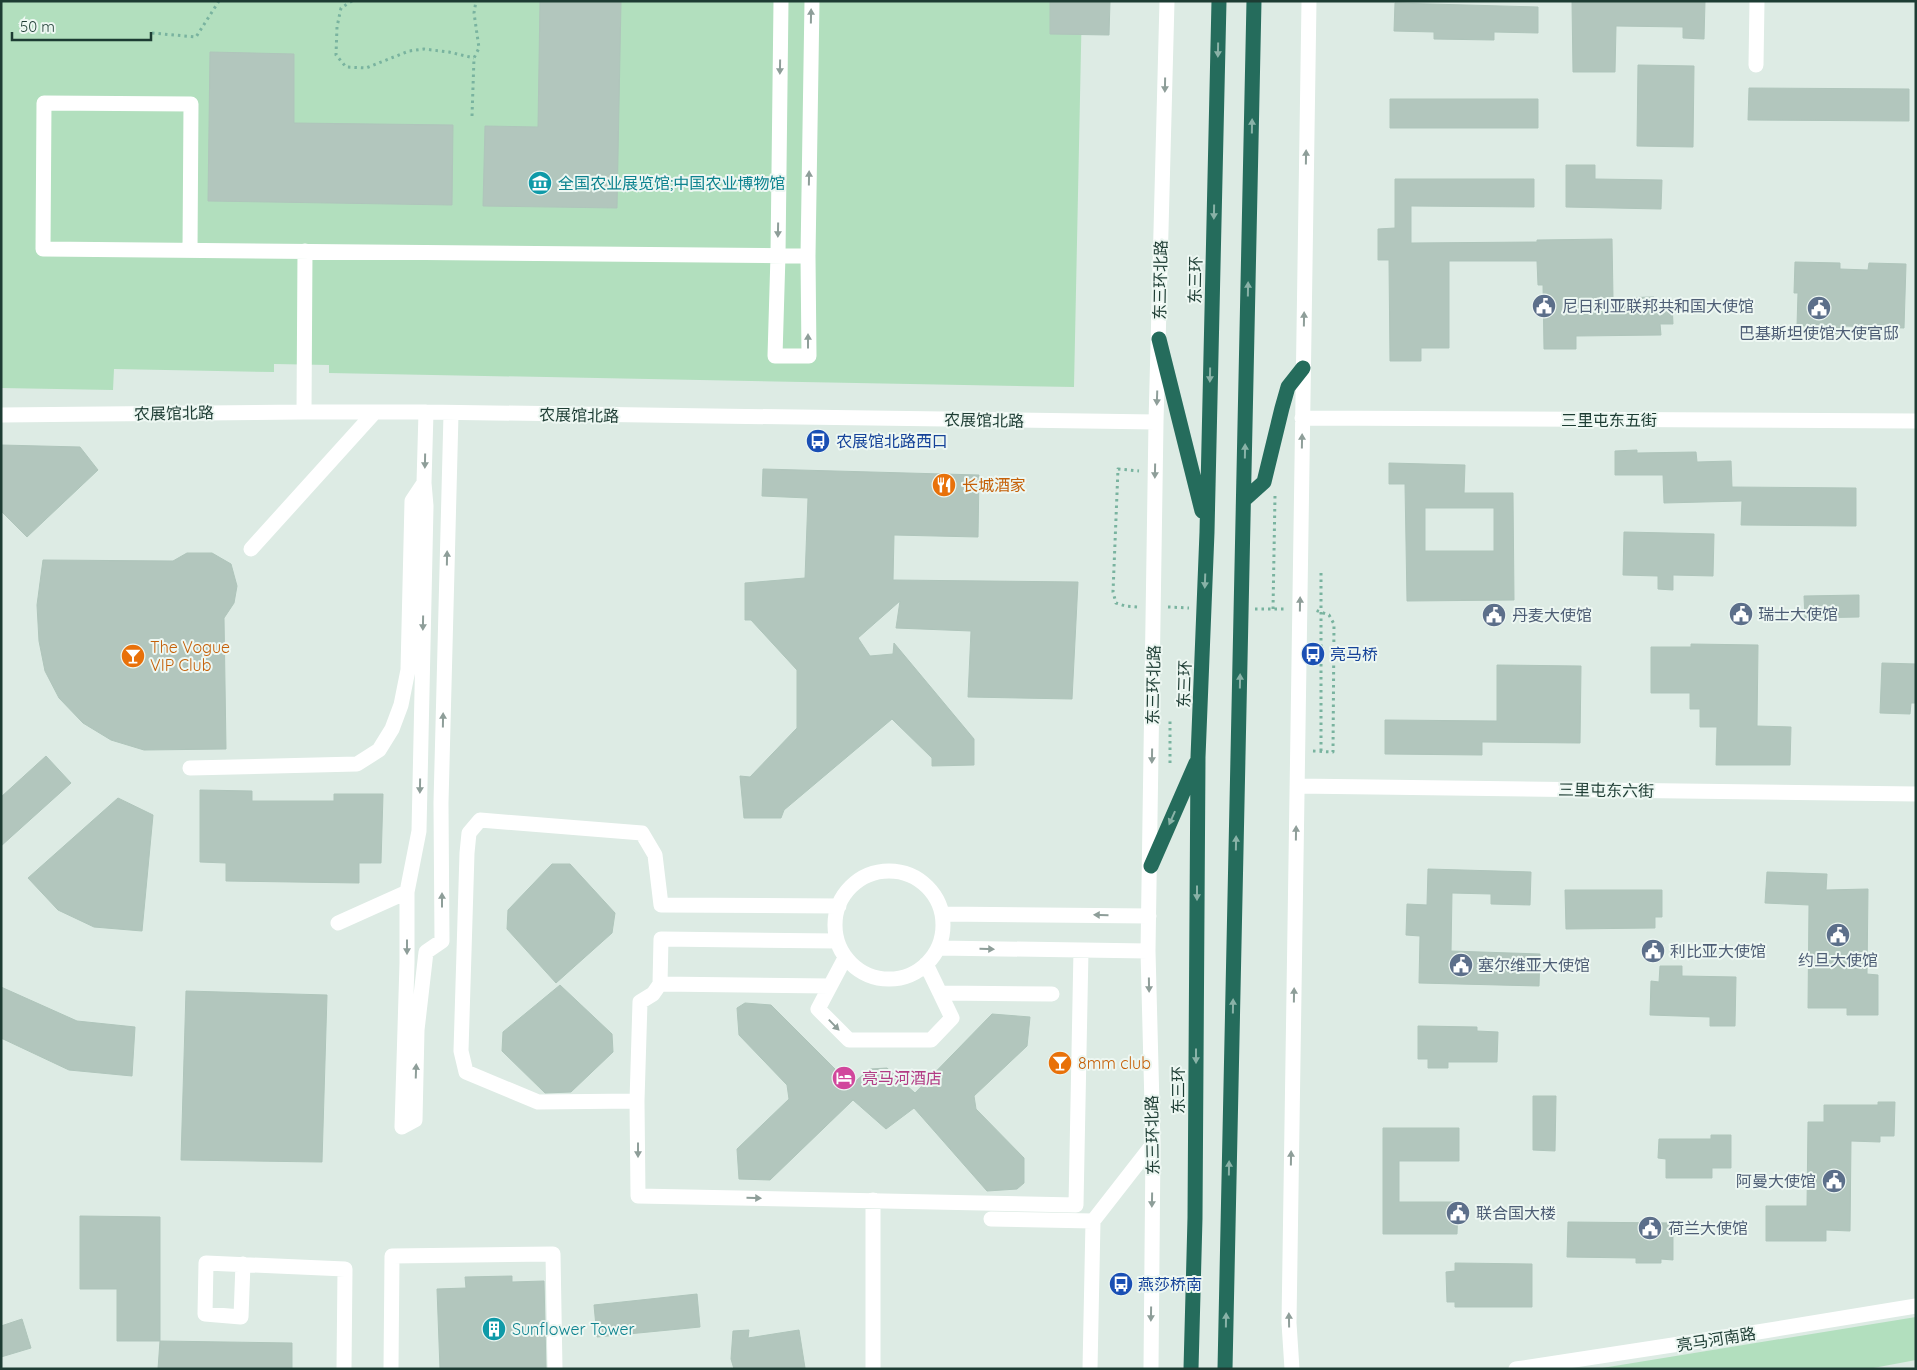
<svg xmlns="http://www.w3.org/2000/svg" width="1917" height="1370" viewBox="0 0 1917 1370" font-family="Quicksand,'Noto Sans SC',sans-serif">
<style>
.green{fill:#b2dfbe}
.building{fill:#b2c6bd;stroke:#afc5bb;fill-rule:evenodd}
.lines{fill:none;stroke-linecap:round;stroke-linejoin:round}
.path{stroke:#79b39f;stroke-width:3;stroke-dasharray:2.5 4;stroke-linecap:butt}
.minor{stroke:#fff;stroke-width:15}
.highway{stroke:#256c5c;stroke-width:15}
.oneway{fill:#8e9e99}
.oneway2{fill:#89b2a7}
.labels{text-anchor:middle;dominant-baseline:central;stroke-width:4;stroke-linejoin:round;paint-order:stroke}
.culture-label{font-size:16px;fill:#0d838f;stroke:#edf7f2;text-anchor:start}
.street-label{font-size:16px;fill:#1d3c33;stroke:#edf7f2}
.service-label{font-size:16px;fill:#4e5e75;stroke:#edf7f2;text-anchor:start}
.transit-label{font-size:16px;fill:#164399;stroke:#edf7f2;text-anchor:start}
.food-label{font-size:16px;fill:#c56008;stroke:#edf7f2;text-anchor:start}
.hotel-label{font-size:16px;fill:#b23c85;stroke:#edf7f2;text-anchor:start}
</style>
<rect width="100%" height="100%" fill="#ddebe4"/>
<!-- green -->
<path class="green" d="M1 1H1082L1074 387 329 373V365L274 364V372L114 369 113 390 1 388Z
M1916 1317V1360L1868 1369H1596Z"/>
<!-- building -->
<path class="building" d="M540 1H621L617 208 483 206 485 126 538 127Z
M1050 1H1110L1109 35 1050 34Z
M1572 1H1705L1704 39 1683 38V27L1616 26 1615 72H1573Z
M1395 3 1538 7V33L1494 32V40L1434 39V32L1394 31Z
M210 52 294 54V123L453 125 452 205 208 201Z
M1638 65 1694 66 1693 147 1637 146Z
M1749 88 1909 89V121L1748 120Z
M1390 99H1538V128H1390Z
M1566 165H1595V179L1662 180 1661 209 1566 207Z
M1395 179H1534V207L1411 206V243L1537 242V240L1612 239 1613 298 1654 297V304H1672L1673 324H1660L1661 335 1576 336V349H1544L1543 285H1538L1537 261H1449V348H1421V361H1390L1389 260H1378V229L1395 228Z
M1795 262 1840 263V269L1868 270 1869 263 1906 264 1904 328 1844 326V334L1807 333 1808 326H1797L1798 293H1794Z
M1 445 80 447 98 470 27 537 1 511Z
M1637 450V453L1696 452 1697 462 1731 461 1732 487 1856 488V526L1741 525 1742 501 1664 503 1663 475H1615V451Z
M1389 463 1465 465 1464 493H1513L1514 600 1407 601 1405 484H1389ZM1425 508H1494V551H1425Z
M763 469 979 475 978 537 894 535 893 580 1078 582 1072 699 968 697 971 631 896 628 900 601 858 638 870 656 893 654 894 643 974 739V765L932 766V758L892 719 784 810 781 818H744L740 776 750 777 797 728V670L751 620H745V583L805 578 808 498 762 496Z
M1624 532 1714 534 1713 576 1673 575V590L1658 589V576L1623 575Z
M187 553H212L231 564 237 586 234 603 224 618 226 749 144 750 111 740 83 723 59 698 45 671 39 641 37 605 43 560 173 561Z
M1859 595V617L1805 618 1804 596Z
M1691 644 1758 645 1757 726 1791 727 1790 765H1716L1717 727H1700V709H1690V693H1651V647H1691Z
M1882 663 1916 664V703H1911L1910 714 1880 713Z
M1497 665 1581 666 1580 743 1482 742V755L1385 754V720L1497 721Z
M46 756 71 783 1 846V797Z
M200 790 252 791V801H334V794H383L381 863H359V883L226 881V863L200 862Z
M118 798 153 815 142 931 94 927 58 910 28 878Z
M552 864H570L615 913 612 933 556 983 507 929 508 910Z
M1428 869 1531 872 1530 905 1491 904V894L1452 893 1451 951 1540 954 1539 986 1419 983 1420 936 1406 935 1407 904 1427 905Z
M1767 872 1827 874 1826 890 1868 889 1867 974 1878 975V1015H1847V1008H1808L1809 905 1765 903Z
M1565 890H1662V917H1655V928L1566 929Z
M1660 966H1682V976L1736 977 1735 1026H1710V1017L1650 1015 1651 981 1659 982Z
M560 985 612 1034 613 1052 571 1092 545 1093 502 1051 503 1032Z
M1 987 77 1021 135 1027 132 1076 69 1070 1 1038Z
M186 991 327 995 322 1162 181 1160Z
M745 1003 771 1005 851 1085 870 1069 887 1068 915 1093 992 1014 1030 1017 1027 1046 974 1096 976 1109 1024 1158V1183L1017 1189 987 1191 914 1108 886 1129 853 1100 770 1180 739 1179 737 1149 789 1099 787 1085 739 1035 737 1008Z
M1418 1026 1477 1027V1031L1498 1032 1497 1062H1448V1068H1428V1059H1418Z
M1533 1096H1556L1555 1151 1533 1150Z
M1878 1102H1895L1894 1136H1880V1142L1851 1141 1850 1231 1826 1230V1241H1766V1206H1807L1808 1122H1824V1105H1878Z
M1383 1128H1459V1161H1399V1202H1458L1457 1234H1383Z
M1711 1135H1731V1168H1712V1178H1666V1159L1658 1158 1659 1139H1711Z
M80 1216 160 1217V1341H117V1289H80Z
M1568 1222 1673 1223V1260L1661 1259V1263H1636V1258L1567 1257Z
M1455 1263 1532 1264V1307H1455V1302H1447L1446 1272 1455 1271Z
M512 1276V1282L544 1281 546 1369H440L437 1289 466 1288 465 1277Z
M697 1294 700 1327 597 1337 594 1305Z
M22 1319 31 1348 1 1357V1326Z
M749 1330 748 1338 799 1330 805 1368 734 1369 731 1359 733 1331Z
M160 1341 292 1343V1369H158Z"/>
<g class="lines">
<!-- path -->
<path class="path" d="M352 1 341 8 337 27 336 55 346 67 366 68 409 51 424 49 449 52 474 58
M152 33 196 37 219 1
M472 116 474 58 479 48 474 13 476 1
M1137 607 1125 606 1116 603 1113 592 1118 469 1139 471
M1168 607 1189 608
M1255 609H1284
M1273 609 1275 495
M1313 751 1333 752 1334 624 1329 615 1315 610
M1321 751V573
M1170 763V720"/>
<!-- minor -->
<path class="minor" d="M781 1 778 255 775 356H809L808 256 812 1
M1756 65 1757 1
M190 250 191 104 44 103 43 249 808 256
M304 412 305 251
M1 415 304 412H426L1156 422
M1302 418 1916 421
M251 549 374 413
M190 768 357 764 379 750 392 729 401 705 408 670 412 501 424 483
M1297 786 1916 794
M835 925a54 54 0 1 1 108 0a54 54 0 1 1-108 0Z
M942 914 1149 916
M338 923 407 892
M837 941 661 939 660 984 653 994 640 1002 637 1101 638 1196 1076 1205 1081 950
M939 948 1148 951
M845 958 818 1009 849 1040H931L952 1018 926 964
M660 984 830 986
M940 993 1052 994
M637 1101 538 1102 466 1072 461 1051 467 853 469 833 480 820 642 833 655 855 661 905 839 906
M402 1127 415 1120 417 1030 426 952 442 941 441 803 451 414
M402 1127 407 963V892L419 831 426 506 424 483 426 412
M991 1219 1093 1221 1153 1144
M243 1264 241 1317 205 1314 206 1263 345 1269 344 1369
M391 1369 392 1256 553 1254 555 1369
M873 1369V1200
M1090 1369 1093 1221
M1151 1369 1153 1144 1148 951 1156 422 1167 1
M1292 1369 1289 1323 1309 1
M1516 1369 1764 1331 1916 1306"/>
<!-- highway -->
<path class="highway" d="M1159 339 1202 511
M1244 500 1264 482 1282 408 1288 387 1303 368
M1151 866 1196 763
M1191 1369 1195 1218 1198 757 1207 532 1219 1
M1225 1369 1254 1"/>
</g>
<!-- one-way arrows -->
<defs><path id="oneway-solid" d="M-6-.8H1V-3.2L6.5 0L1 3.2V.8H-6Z" transform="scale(1.25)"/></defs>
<g class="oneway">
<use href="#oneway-solid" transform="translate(811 16) rotate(-89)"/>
<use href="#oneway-solid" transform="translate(780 67) rotate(91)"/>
<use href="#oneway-solid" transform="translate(1165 85) rotate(91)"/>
<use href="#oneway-solid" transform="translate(1306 157) rotate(-89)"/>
<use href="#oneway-solid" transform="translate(809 178) rotate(-89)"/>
<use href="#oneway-solid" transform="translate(778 230) rotate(91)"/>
<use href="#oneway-solid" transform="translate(1304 319) rotate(-89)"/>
<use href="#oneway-solid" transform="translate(808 341) rotate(-90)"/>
<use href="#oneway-solid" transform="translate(1157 398) rotate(92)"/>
<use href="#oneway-solid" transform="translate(1302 441) rotate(-89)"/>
<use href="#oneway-solid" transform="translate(425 461) rotate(91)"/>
<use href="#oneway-solid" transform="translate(1155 471) rotate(91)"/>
<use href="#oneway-solid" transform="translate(447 558) rotate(-89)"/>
<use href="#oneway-solid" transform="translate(1300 604) rotate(-89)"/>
<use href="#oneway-solid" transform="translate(423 623) rotate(91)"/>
<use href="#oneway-solid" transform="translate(443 720) rotate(-89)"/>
<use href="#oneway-solid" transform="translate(1152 756) rotate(91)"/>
<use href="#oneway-solid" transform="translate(420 786) rotate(91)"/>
<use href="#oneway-solid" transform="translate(1296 833) rotate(-89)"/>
<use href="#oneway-solid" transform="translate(442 900) rotate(-90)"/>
<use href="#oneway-solid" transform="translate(1101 915) rotate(-179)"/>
<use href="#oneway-solid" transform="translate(407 947) rotate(90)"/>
<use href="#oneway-solid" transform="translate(987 949) rotate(1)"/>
<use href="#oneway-solid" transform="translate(1149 985) rotate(89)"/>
<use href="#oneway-solid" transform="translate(1294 995) rotate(-89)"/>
<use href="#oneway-solid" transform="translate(834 1025) rotate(46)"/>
<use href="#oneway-solid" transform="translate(416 1071) rotate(-88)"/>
<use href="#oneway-solid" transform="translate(638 1150) rotate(90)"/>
<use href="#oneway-solid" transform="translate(1291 1158) rotate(-89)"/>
<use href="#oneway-solid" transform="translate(754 1198) rotate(1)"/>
<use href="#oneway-solid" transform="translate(1152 1200) rotate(91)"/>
<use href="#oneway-solid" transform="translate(1151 1314) rotate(91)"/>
<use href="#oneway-solid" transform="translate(1289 1320) rotate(-91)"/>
</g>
<g class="oneway2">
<use href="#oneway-solid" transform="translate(1218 50) rotate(91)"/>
<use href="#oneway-solid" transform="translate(1252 126) rotate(-89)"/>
<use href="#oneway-solid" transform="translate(1214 212) rotate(91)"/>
<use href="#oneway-solid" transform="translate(1248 289) rotate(-89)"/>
<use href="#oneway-solid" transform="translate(1210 375) rotate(91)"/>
<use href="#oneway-solid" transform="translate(1245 451) rotate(-89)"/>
<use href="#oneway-solid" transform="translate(1205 581) rotate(92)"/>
<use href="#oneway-solid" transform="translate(1240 681) rotate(-89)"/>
<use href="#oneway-solid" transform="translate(1172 818) rotate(114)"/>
<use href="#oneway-solid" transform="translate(1236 843) rotate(-89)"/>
<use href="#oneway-solid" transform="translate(1197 893) rotate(90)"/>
<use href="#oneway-solid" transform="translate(1233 1006) rotate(-89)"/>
<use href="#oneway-solid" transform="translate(1196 1056) rotate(90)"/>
<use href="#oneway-solid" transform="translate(1229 1168) rotate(-89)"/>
<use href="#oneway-solid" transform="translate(1226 1320) rotate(-89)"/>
</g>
<!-- icons -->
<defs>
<g id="museum-disc" transform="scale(1.25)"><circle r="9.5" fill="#0f9aa8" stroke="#edf7f2"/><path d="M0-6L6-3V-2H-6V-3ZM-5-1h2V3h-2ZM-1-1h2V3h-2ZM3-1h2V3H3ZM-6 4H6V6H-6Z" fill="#fff"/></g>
<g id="civic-disc" transform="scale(1.25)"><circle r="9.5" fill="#5c6f8a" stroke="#edf7f2"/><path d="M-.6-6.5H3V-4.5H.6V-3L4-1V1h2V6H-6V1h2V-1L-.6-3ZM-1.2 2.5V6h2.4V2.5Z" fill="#fff"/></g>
<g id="bus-disc" transform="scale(1.25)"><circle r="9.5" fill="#1a4fb4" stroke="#edf7f2"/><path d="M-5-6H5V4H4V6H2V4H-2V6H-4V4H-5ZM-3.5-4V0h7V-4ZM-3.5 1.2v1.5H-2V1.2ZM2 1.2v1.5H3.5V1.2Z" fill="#fff"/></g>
<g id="restaurant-disc" transform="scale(1.25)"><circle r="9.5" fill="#e8710a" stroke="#edf7f2"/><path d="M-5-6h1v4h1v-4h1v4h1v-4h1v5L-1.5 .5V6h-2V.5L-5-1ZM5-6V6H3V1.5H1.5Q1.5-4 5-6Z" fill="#fff"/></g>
<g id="bar-disc" transform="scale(1.25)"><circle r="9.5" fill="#e8710a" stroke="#edf7f2"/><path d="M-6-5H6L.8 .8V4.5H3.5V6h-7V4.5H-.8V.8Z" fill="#fff"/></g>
<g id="hotel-disc" transform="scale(1.25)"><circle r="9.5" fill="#d1479c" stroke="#edf7f2"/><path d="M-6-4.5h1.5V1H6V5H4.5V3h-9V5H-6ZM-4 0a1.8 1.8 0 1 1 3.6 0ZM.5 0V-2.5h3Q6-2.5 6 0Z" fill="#fff"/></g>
<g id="building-disc" transform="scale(1.25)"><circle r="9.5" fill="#0f9aa8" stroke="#edf7f2"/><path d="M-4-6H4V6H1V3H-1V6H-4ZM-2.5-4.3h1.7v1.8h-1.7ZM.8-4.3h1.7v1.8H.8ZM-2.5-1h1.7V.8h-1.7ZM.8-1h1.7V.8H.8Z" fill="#fff"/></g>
</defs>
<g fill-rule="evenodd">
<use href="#museum-disc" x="540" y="183"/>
<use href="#civic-disc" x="1544" y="306"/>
<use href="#civic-disc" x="1819" y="308"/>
<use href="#bus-disc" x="818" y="441"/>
<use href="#restaurant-disc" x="944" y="485"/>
<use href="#civic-disc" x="1741" y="614"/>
<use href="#civic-disc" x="1494" y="615"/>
<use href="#bus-disc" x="1313" y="654"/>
<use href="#bar-disc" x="133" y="656"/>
<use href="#civic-disc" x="1838" y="935"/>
<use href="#civic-disc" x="1653" y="951"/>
<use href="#civic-disc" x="1461" y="965"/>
<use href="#bar-disc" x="1060" y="1063"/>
<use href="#hotel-disc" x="844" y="1078"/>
<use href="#civic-disc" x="1834" y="1181"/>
<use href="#civic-disc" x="1458" y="1213"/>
<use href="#civic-disc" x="1650" y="1228"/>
<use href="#bus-disc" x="1121" y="1284"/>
<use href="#building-disc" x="494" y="1329"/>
</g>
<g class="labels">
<!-- culture labels -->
<g class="culture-label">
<text x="558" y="183">全国农业展览馆;中国农业博物馆</text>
<text x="512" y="1329">Sunflower Tower</text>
</g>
<!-- street labels -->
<g class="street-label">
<text transform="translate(1160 280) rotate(-89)">东三环北路</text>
<text transform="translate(1195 280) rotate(-89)">东三环</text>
<text transform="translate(174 413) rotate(-1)">农展馆北路</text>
<text transform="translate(579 415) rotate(1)">农展馆北路</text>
<text transform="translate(984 420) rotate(1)">农展馆北路</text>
<text x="1609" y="420">三里屯东五街</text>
<text transform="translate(1184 684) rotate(-88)">东三环</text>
<text transform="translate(1153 685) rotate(-89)">东三环北路</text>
<text transform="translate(1606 790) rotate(1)">三里屯东六街</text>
<text transform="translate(1178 1090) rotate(-90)">东三环</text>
<text transform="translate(1152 1135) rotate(-91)">东三环北路</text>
<text transform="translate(1716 1339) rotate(-9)">亮马河南路</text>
</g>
<!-- service labels -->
<g class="service-label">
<text x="1562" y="306">尼日利亚联邦共和国大使馆</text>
<text x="1819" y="333" text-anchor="middle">巴基斯坦使馆大使官邸</text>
<text x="1758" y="614">瑞士大使馆</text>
<text x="1512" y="615">丹麦大使馆</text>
<text x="1670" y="951">利比亚大使馆</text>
<text x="1838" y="960" text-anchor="middle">约旦大使馆</text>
<text x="1478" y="965">塞尔维亚大使馆</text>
<text x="1816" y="1181" text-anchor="end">阿曼大使馆</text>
<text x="1476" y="1213">联合国大楼</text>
<text x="1668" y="1228">荷兰大使馆</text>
</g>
<!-- transit labels -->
<g class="transit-label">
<text x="836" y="441">农展馆北路西口</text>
<text x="1330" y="654">亮马桥</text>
<text x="1138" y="1284">燕莎桥南</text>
</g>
<!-- food labels -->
<g class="food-label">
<text x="962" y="485">长城酒家</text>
<text x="150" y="647">The Vogue<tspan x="150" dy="18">VIP Club</tspan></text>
<text x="1078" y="1063">8mm club</text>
</g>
<!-- hotel labels -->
<g class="hotel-label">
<text x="862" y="1078">亮马河酒店</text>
</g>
</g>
<!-- border -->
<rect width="1917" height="1370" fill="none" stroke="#1d3c33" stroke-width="5"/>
<!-- scale -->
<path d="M12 32v8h139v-8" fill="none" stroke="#1d3c33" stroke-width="2.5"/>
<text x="20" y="32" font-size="15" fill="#1d3c33" stroke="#edf7f2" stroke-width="4" paint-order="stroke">50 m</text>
</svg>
